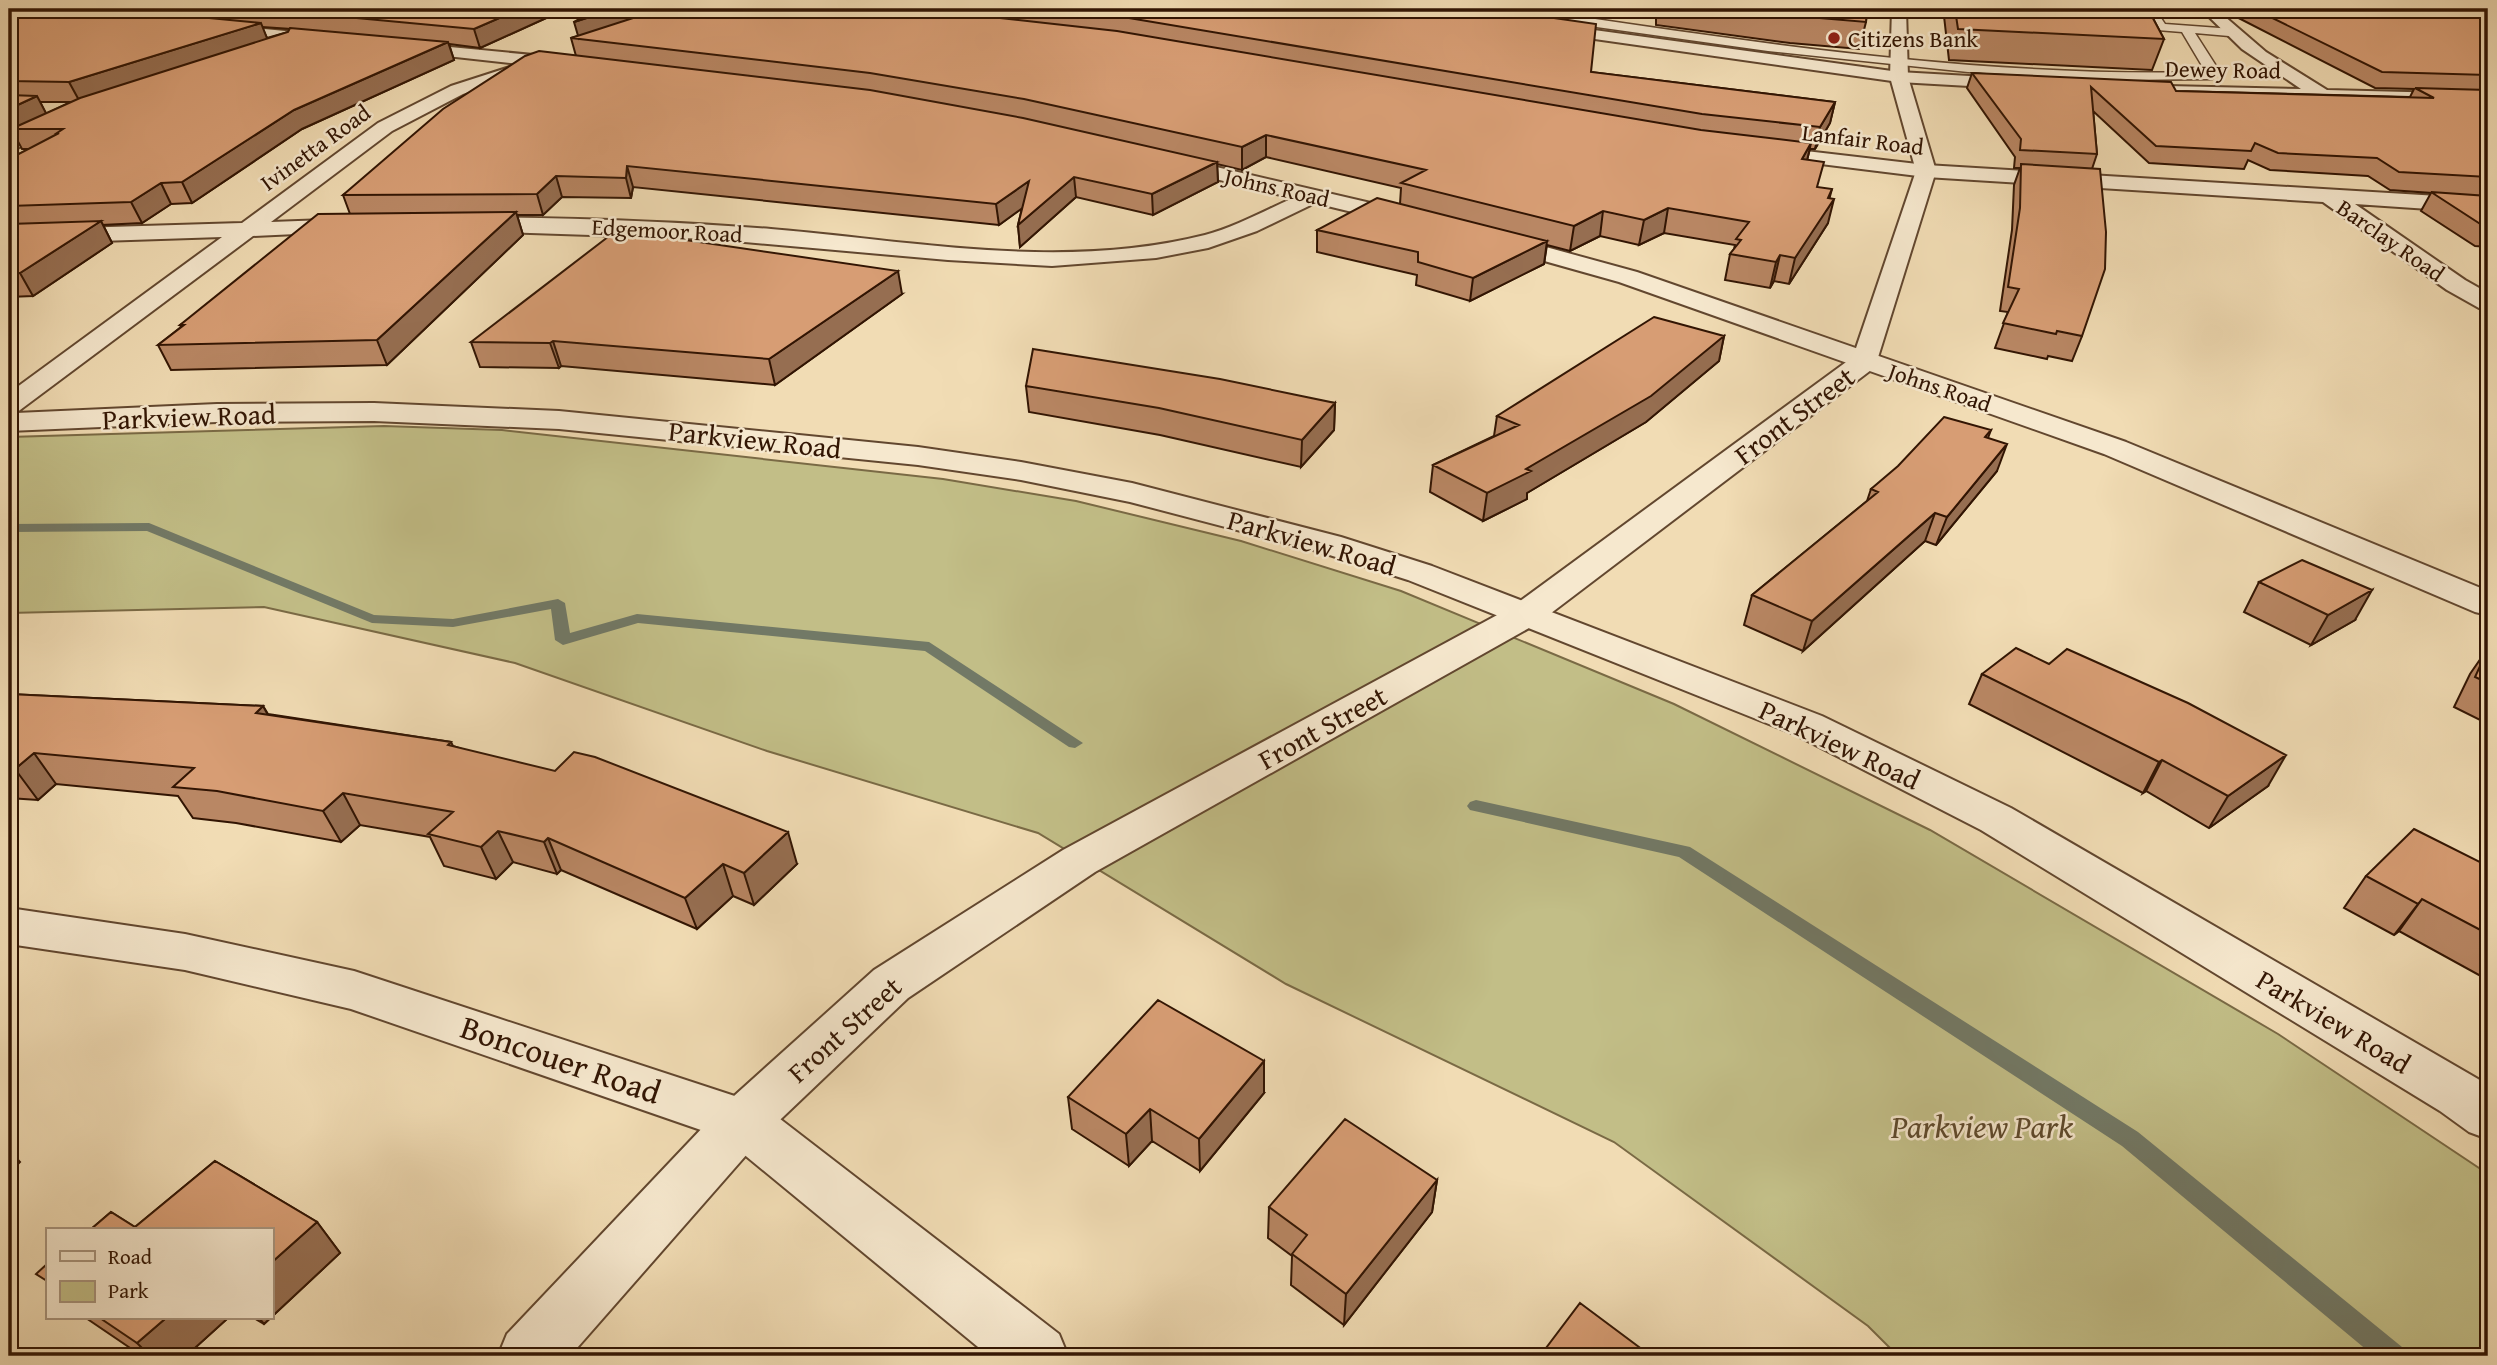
<svg xmlns="http://www.w3.org/2000/svg" width="2497" height="1365" viewBox="0 0 2497 1365" font-family="'Gentium Book Plus',serif">
<style>
.green{fill:#c2be87;stroke:#7a6a45;stroke-width:2}
.lines{fill:none;stroke-linecap:round;stroke-linejoin:round}
.stream{fill:#727966;fill-rule:evenodd}
.service-casing{stroke:#62472f;stroke-width:3}
.minor-casing{stroke:#62472f;stroke-width:4}
.tertiary-casing{stroke:#62472f;stroke-width:4}
.service{fill:#f6e8ce;fill-rule:evenodd}
.minor{fill:#f6e8ce;fill-rule:evenodd}
.tertiary{fill:#f6e8ce;fill-rule:evenodd}
.wall{fill:#b98764;stroke:#321503;stroke-width:2;fill-rule:evenodd}
.shaded-wall{fill:#966e51;stroke:#321503;stroke-width:2}
.building{fill:#d79d74;stroke:#321503;stroke-width:2}
.poi-dot{fill:#8f2418;stroke:#f6e8ce;stroke-width:2.5}
.labels{text-anchor:middle;dominant-baseline:central;stroke-width:5;stroke-linejoin:round;paint-order:stroke}
.far-poi-label{font-size:23px;fill:#321503;stroke:#f6e8ce;text-anchor:start}
.far-street-label{font-size:23px;fill:#321503;stroke:#f6e8ce}
.street-label{font-size:28px;fill:#321503;stroke:#f6e8ce}
.near-street-label{font-size:33px;fill:#321503;stroke:#f6e8ce}
.near-park-label{font-size:33px;font-style:italic;fill:#5d482b;stroke:#f6e8ce}
</style>
<rect width="100%" height="100%" fill="#f1dcb4"/>
<filter id="stains"><feTurbulence type="fractalNoise" baseFrequency=".00286" numOctaves="4"/><feColorMatrix values="0 0 0 0 .2 0 0 0 0 .09 0 0 0 0 .02 0 0 0 .5 -.17"/></filter>
<radialGradient id="worn" r=".72"><stop offset=".6" stop-color="#630" stop-opacity="0"/><stop offset="1" stop-color="#630" stop-opacity=".3"/></radialGradient>
<!-- green -->
<path class="green" d="M384 426 502 430 943 479 1076 501 1241 541 1401 591 1674 704 1930 830 2278 1034 2488 1174V1356H1898L1868 1326 1614 1142 1286 984 1038 833 767 751 515 663 264 607 9 613V437Z"/>
<g class="lines">
<!-- stream -->
<path class="stream" d="M149 523 374 615 453 619 558 599 565 603 570 633 637 614 929 642 1083 743 1075 748 1069 747 925 651 638 623 563 645 555 640 551 609 453 627 372 623 147 531 9 532V524Z
M1476 800 1690 847 2138 1132 2402 1347 2406 1356H2374L2122 1146 1679 857 1470 810 1467 806 1470 802Z"/>
<!-- service casing -->
<g class="service-casing">
<path id="service" d="M1927 9H1986L1991 12 1985 15 1933 12Z
M2143 9H2155L2165 24 2233 29 2235 32 2229 36 2195 33 2218 69 2212 79 2117 80 1968 72 1768 51 1568 23 1562 19 1568 15C1777 46 1990 77 2203 72L2204 69 2182 32 2157 30Z"/>
</g>
<!-- minor casing -->
<g class="minor-casing">
<path id="minor" d="M2201 9H2216L2266 52 2327 90 2488 94V104L2118 94 2115 90 2118 86 2124 85 2301 89 2242 49Z
M1543 23 1899 72 2022 79 2031 84 2022 89 1899 82 1538 31 1535 28Z
M213 24 327 35 335 40 327 45 208 32 205 29 208 26Z
M398 42 574 59 582 64 574 69 539 66 463 94 392 131 271 222 353 219 361 221 364 226 361 231 253 236 16 413 217 404 374 403 559 411 918 447 1021 462 1132 483 1341 537 1432 566 1822 716 2011 808 2478 1079 2488 1086V1139L2469 1132 2440 1111 1981 830 1794 734 1408 580 1317 551 1130 502 1021 480 918 465 559 429 374 421 217 422 9 431V393L222 237 9 244V230L242 223 378 123 451 86 519 64 392 50 390 47Z
M63 113 72 119 70 123 9 152V139Z
M1755 145 1926 165 2488 199V213L2355 204 2465 280 2488 293V310L2479 308 2447 290 2323 202 1926 177 1748 155 1745 151 1748 147Z
M1165 155 1418 214 1421 219 1418 224 1410 226 1315 203 1257 231 1208 248 1156 258 1052 266 948 260 711 239 469 231 461 229 458 224 461 219 469 217C570 218 671 221 771 229 914 241 1063 271 1205 235 1235 227 1264 211 1293 198L1158 165 1155 161 1158 157Z
M1495 233 1637 272 2126 442 2488 591V615L2475 612 2104 454 1619 282 1487 245 1484 240 1487 235Z
M9 908 185 934 354 971 762 1105 1059 1334 1068 1356H989L724 1138 351 1009 185 970 9 944Z"/>
</g>
<!-- tertiary casing -->
<g class="tertiary-casing">
<path id="tertiary" d="M1892 9H1906L1908 77 1936 171 1875 367 1538 623 1095 872 908 998 762 1137 570 1356H498L507 1334 724 1105 874 970 1063 850 1512 607 1853 357 1916 171 1890 77Z"/>
</g>
<!-- service -->
<use href="#service" class="service"/>
<!-- minor -->
<use href="#minor" class="minor"/>
<!-- tertiary -->
<use href="#tertiary" class="tertiary"/>
</g>
<!-- wall -->
<path class="wall" d="M9 9H566L480 48 449 44 454 60 302 129 192 203 171 204 142 223 103 225 112 243 33 296 9 297V159L29 149H22L14 134 9 136ZM262 27 290 29 288 32 267 38ZM40 102H71L46 114Z
M582 9H1597L1596 16 1567 13 1565 20 1591 72 1835 102 1830 123 1815 149H1810L1807 160 1817 187 1829 198 1828 223 1789 284 1774 281 1770 288 1725 280 1730 254 1734 249 1735 245 1664 233 1639 245 1600 236 1570 251 1547 245 1544 264 1470 301 1416 285 1417 275 1317 252V230L1400 204 1401 188 1266 157 1242 170 1217 164 1218 182 1153 215 1076 197 1020 247 1018 225 1022 208 999 225 633 187 631 198 562 197 543 215H517L523 235 387 365 171 370 158 345 181 327 180 325 350 214 343 195 576 56 571 38 578 36 586 14Z
M1656 9H1867L1866 22 1859 49 1790 43 1656 25Z
M1946 9H2148L2164 39 2152 70 1949 60 1944 16Z
M2221 9H2488V247L2475 246 2421 211 2431 193 2390 190 2368 176 2270 170 2248 160 2244 169 2149 163 2093 111 2097 154 2092 169 2082 336 2072 361 2048 356 2047 359 1995 348 2008 312 2000 311 2012 230 2014 185 2020 168H2014L2015 157 1967 88 1972 73 2176 91 2410 97 2414 89 2375 88Z
M902 294 775 385 561 366 559 368 480 367 471 342Z
M1724 336 1719 361 1646 422 1527 493V499L1483 521 1430 492 1433 465 1494 436 1497 416Z
M1026 386 1335 403 1334 430 1301 467 1160 435 1029 412Z
M1991 430 1988 438 1997 471 1936 545 1925 541 1803 651 1744 625 1752 595 1867 501 1871 489Z
M2259 582 2355 620 2311 645 2244 612Z
M2488 648V724L2454 707 2470 674Z
M1982 674 2268 786 2209 828 2146 791 2143 793 1969 704Z
M9 694 263 706 268 714 451 742 453 746 797 864 754 905 733 896 697 929 561 870 557 874 513 862 496 879 444 866 430 837 360 825 341 842 236 823 193 818 178 796 56 784 38 800 9 798Z
M2488 866V980L2399 931 2394 935 2344 908 2366 876Z
M1264 1093 1200 1171 1152 1141 1129 1166 1072 1129 1068 1097Z
M215 1161 317 1222 340 1253 264 1324 254 1318H271V1230H90L111 1212 135 1227Z
M1437 1180 1432 1212 1344 1325 1291 1285 1292 1256 1268 1238 1269 1207Z
M86 1318H228L186 1356H142Z"/>
<!-- shaded-wall -->
<path class="shaded-wall" d="M520 9H566L480 48 474 29Z
M615 9H674L579 39 574 22Z
M261 23 268 41 80 102 69 82Z
M448 42 454 60 302 129 192 203 182 182 294 110Z
M37 96 48 117 11 129 14 134 9 136V109Z
M1835 102 1830 123 1815 149 1820 127Z
M1266 135V157L1242 170V147Z
M1811 143 1806 165 1802 159Z
M1217 162 1218 182 1153 215 1152 194Z
M627 166 633 187 631 198 626 178Z
M556 176 562 197 543 215 537 194Z
M1074 177 1076 197 1020 247 1018 225Z
M1029 181 1031 202 999 225 996 204Z
M161 183 171 204 142 223 131 202Z
M1832 189 1826 211 1834 199 1828 223 1789 284 1795 258Z
M1668 208 1664 233 1639 245 1644 220Z
M1603 211 1600 236 1570 251 1574 226Z
M516 212 523 235 387 365 377 340Z
M101 221 112 243 33 296 20 273Z
M1547 241 1544 264 1470 301 1473 278Z
M1780 255 1774 281 1770 288 1776 262Z
M898 271 902 294 775 385 769 359Z
M1724 336 1719 361 1646 422 1527 493V499L1483 521 1487 493 1526 469Z
M553 341 561 366 559 368 550 343Z
M1335 403 1334 430 1301 467 1302 440Z
M2007 444 1997 471 1936 545 1947 517Z
M1935 513 1925 541 1803 651 1812 621Z
M2372 590 2355 620 2311 645 2328 615Z
M263 706 280 737 256 713Z
M34 753 56 784 38 800 15 769Z
M2286 755 2268 786 2209 828 2228 796Z
M2162 760 2146 791 2143 793 2159 762Z
M343 793 360 825 341 842 323 811Z
M498 831 513 862 496 879 481 847Z
M788 832 797 864 754 905 744 873Z
M548 838 561 870 557 874 544 842Z
M723 864 733 896 697 929 685 898Z
M2422 899 2399 931 2394 935 2418 904Z
M1264 1061V1093L1200 1171 1199 1139Z
M1150 1109 1152 1141 1129 1166 1126 1134Z
M9 1150 20 1162 9 1173Z
M1437 1180 1432 1212 1344 1325 1346 1294Z
M317 1222 340 1253 264 1324 259 1318H271V1263Z
M166 1318H228L186 1356H150L137 1343Z"/>
<!-- building -->
<path class="building" d="M9 9H115L261 23 69 82 9 81Z
M260 9H520L474 29Z
M588 9H615L574 22 590 12Z
M661 9H919L1117 31 1701 130 1811 143 1802 159 1824 162 1817 187 1832 189 1828 198 1834 199 1795 258 1780 255 1776 262 1730 254 1741 240 1736 239 1749 222 1668 208 1644 220 1603 211 1574 226 1401 183 1426 170 1266 135 1242 147 1024 99 870 73 571 38Z
M1049 9H1492L1596 24 1591 72 1835 102 1820 127 1702 114 1117 16Z
M1739 9H1867L1866 22 1796 16Z
M1955 9H2148L2164 39 1958 29Z
M2254 9H2457L2488 11V75L2382 72Z
M290 28 448 42 294 110 182 182 161 183 131 202 9 206V159L59 133H57L63 129H11L80 98 288 32Z
M539 51 870 90 1023 118 1217 162 1152 194 1074 177 1018 225 1029 181 996 204 627 166 626 178 556 176 537 194 343 195 443 109 525 56Z
M1972 73 2171 82 2176 91 2434 98 2415 88 2488 90V177L2399 172 2377 158 2278 153 2255 143 2251 151 2156 146 2091 87 2097 154 2020 150 2021 139Z
M9 95 37 96 9 109Z
M2021 164 2100 169 2106 232 2105 269 2082 336 2057 331 2056 334 2003 323 2019 289 2008 287 2020 208Z
M2431 192 2488 196V227H2485Z
M1377 198 1547 241 1473 278 1418 262V252L1317 230Z
M516 212 377 340 158 345 184 325H180L318 214Z
M101 221 20 273H9V224Z
M617 230 898 271 769 359 553 341 550 343 471 342Z
M1654 317 1724 336 1651 396 1526 469 1531 471 1487 493 1433 465 1519 425 1497 416Z
M1033 349 1220 379 1335 403 1302 440 1159 408 1026 386Z
M1944 417 1991 430 1985 437 2007 444 1947 517 1935 513 1812 621 1752 595 1878 492 1871 489 1898 466Z
M2302 560 2372 590 2328 615 2259 582Z
M2016 648 2049 664 2067 649 2188 703 2286 755 2228 796 2162 760 2159 762 1982 674Z
M2488 649V683L2475 677Z
M9 694 263 706 256 713 451 742 448 745 555 771 574 752 595 757 788 832 744 873 723 864 685 898 548 838 544 842 498 831 481 847 428 834 453 812 343 793 323 811 217 791 173 787 194 768 34 753 15 769H9Z
M2414 829 2488 866V934L2422 899 2418 904 2366 876Z
M1158 1000 1264 1061 1199 1139 1150 1109 1126 1134 1068 1097Z
M1345 1119 1437 1180 1346 1294 1292 1254 1307 1235 1269 1207Z
M215 1161 317 1222 271 1263V1230H90L111 1212 135 1227Z
M47 1264V1281L36 1274Z
M1580 1303 1651 1356H1540Z
M100 1318H166L137 1343Z"/>
<!-- markers -->
<circle class="poi-dot" cx="1834" cy="38" r="7"/>
<g class="labels">
<!-- far-poi labels -->
<g class="far-poi-label">
<text x="1848" y="38">Citizens Bank</text>
</g>
<!-- far-street labels -->
<g class="far-street-label">
<text transform="translate(2223 69) rotate(1)">Dewey Road</text>
<text transform="translate(1863 139) rotate(7)">Lanfair Road</text>
<text transform="translate(315 147) rotate(-36)">Ivinetta Road</text>
<text transform="translate(1277 187) rotate(13)">Johns Road</text>
<text transform="translate(667 230) rotate(3)">Edgemoor Road</text>
<text transform="translate(2391 240) rotate(35)">Barclay Road</text>
<text transform="translate(1940 387) rotate(19)">Johns Road</text>
</g>
<!-- street labels -->
<g class="street-label">
<text transform="translate(1794 415) rotate(-37)">Front Street</text>
<text transform="translate(189 416) rotate(-2)">Parkview Road</text>
<text transform="translate(755 439) rotate(6)">Parkview Road</text>
<text transform="translate(1312 542) rotate(16)">Parkview Road</text>
<text transform="translate(1322 727) rotate(-29)">Front Street</text>
<text transform="translate(1840 744) rotate(25)">Parkview Road</text>
<text transform="translate(2334 1021) rotate(31)">Parkview Road</text>
<text transform="translate(844 1029) rotate(-42)">Front Street</text>
</g>
<!-- near-street labels -->
<g class="near-street-label">
<text transform="translate(561 1059) rotate(19)">Boncouer Road</text>
</g>
<!-- near-park labels -->
<g class="near-park-label">
<text x="1982" y="1126">Parkview Park</text>
</g>
</g>
<!-- margin -->
<rect width="2497" height="1365" fill="none" stroke="#f1dcb4" stroke-width="35"/>
<rect x="10" y="10" width="2476" height="1344" fill="none" stroke="#321503" stroke-width="3.5"/>
<rect x="18" y="18" width="2462" height="1330" fill="none" stroke="#321503" stroke-width="2"/>
<!-- legend -->
<rect x="46" y="1228" width="228" height="91" fill="#f6e8ce" stroke="#a8947d" stroke-width="2"/>
<rect x="60" y="1251" width="35" height="10" fill="#f6e8ce" stroke="#a8947d" stroke-width="2"/>
<text x="108" y="1264" font-size="21" fill="#321503">Road</text>
<rect x="60" y="1281" width="35" height="21" fill="#c2be87" stroke="#a8947d" stroke-width="2"/>
<text x="108" y="1298" font-size="21" fill="#321503">Park</text>
<rect width="100%" height="100%" filter="url(#stains)"/>
<rect width="100%" height="100%" fill="url(#worn)"/>
</svg>
